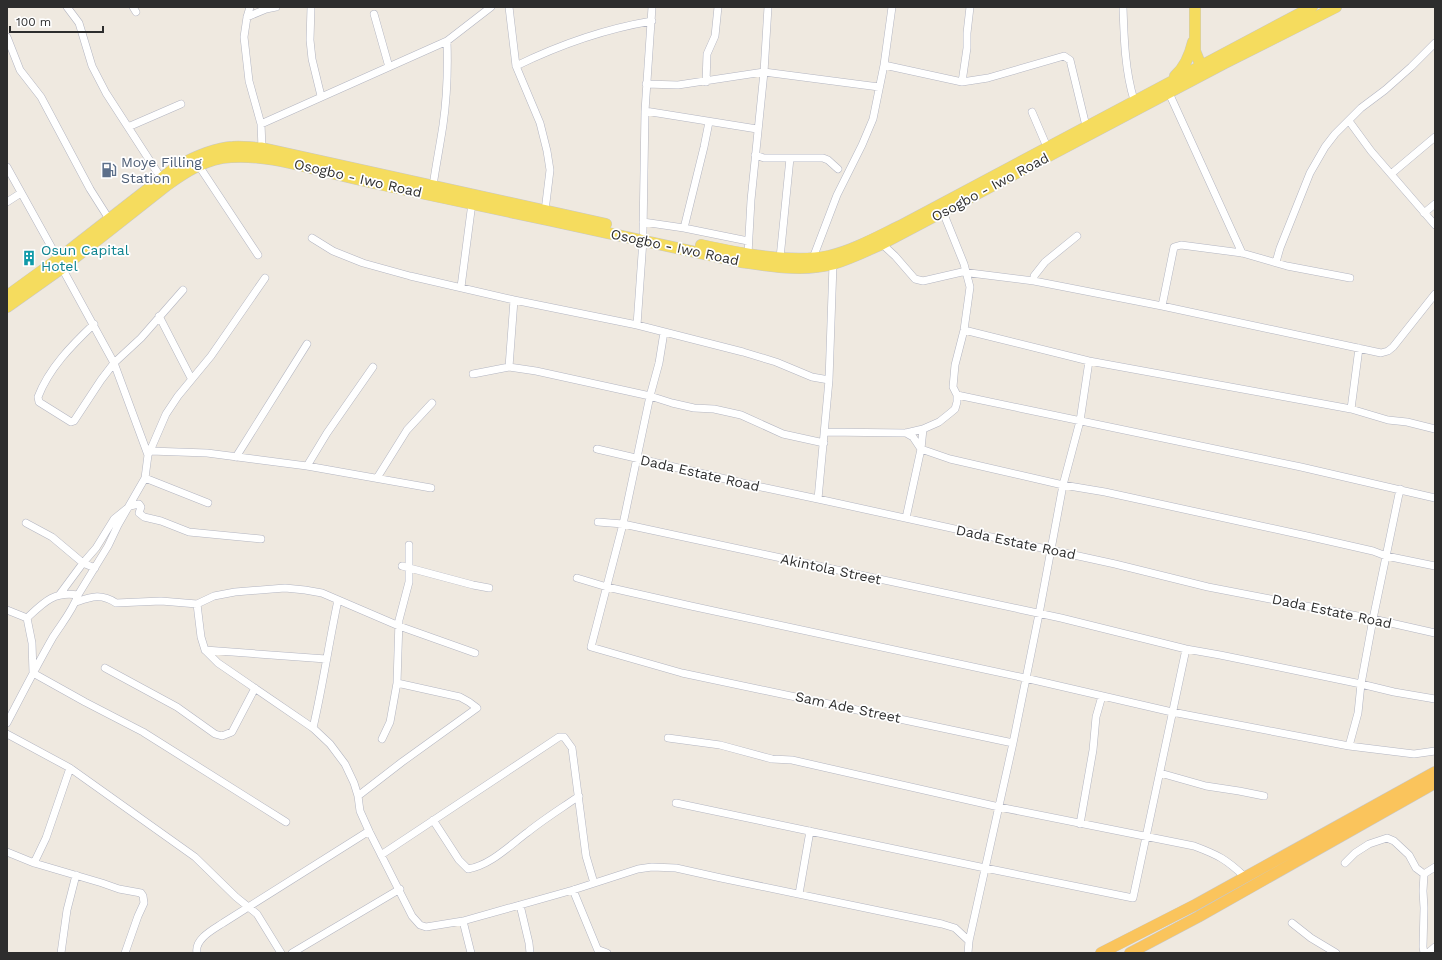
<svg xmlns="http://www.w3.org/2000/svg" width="1442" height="960" viewBox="0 0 1442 960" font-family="'Work Sans',sans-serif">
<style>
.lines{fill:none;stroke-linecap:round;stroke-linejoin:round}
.minor-casing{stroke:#b3b5c1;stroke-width:8}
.primary-casing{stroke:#c8c8c8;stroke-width:12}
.trunk-casing{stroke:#c8c8c8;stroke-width:12}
.minor{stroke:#fff;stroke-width:7}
.primary{stroke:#f5dc5e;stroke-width:11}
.trunk{stroke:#fac45c;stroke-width:11}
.labels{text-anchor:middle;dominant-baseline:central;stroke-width:3.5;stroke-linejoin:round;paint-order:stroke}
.service-label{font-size:14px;fill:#4e5e75;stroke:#fff;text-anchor:start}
.street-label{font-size:14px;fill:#2d2d2d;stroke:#fff}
.culture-label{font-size:14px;fill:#0d838f;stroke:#fff;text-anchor:start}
</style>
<rect width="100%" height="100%" fill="#efe9e0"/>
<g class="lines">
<!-- minor casing -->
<g class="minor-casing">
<path id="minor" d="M67 7 79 23 92 66 106 93 161 178
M133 7 136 12
M250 7 247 17 244 37 249 81 261 124 262 148
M311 7 310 40 312 59 321 96
M509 7 516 66 540 123 547 151 550 170 545 211
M1123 7C1124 38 1125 71 1134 100
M374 14 389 67
M247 17 266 9 276 7
M7 37 20 70 41 97 90 189 109 219
M884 65 962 82 988 78 1064 56 1070 60 1086 126
M516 66C559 45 604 29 652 21
M706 82 707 54 715 36 718 7
M962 82 967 48V33L970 7
M646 84 678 85 764 72 879 87
M1169 93 1242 253
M645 111 757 129
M1032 112 1047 147
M1349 121 1371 151 1435 225
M261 124 447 41 491 7
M128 127 181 104
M755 155 764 158H823L828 160 838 169
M199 166 258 255
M7 167 58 259
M1391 174 1435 137
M433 186C436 165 440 145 443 125 447 97 448 69 447 41
M7 202 21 193
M1424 213 1435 204
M643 222 684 228 748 241
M684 228 704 147 709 122
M643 232 645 111 652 7
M312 238 333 251 363 263 410 276 514 300 637 325 743 352 776 362 812 377 829 380
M882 244 895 256 915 279 923 281 962 272 1034 281 1162 306 1381 353 1388 351 1393 347 1435 294
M748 254 751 200 764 72 768 7
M780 258 790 158
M813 258 837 195 862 145 873 119 884 65 892 7
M1276 262 1280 248 1310 173 1325 147 1335 134 1361 108 1385 90 1411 67 1435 43
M1034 281V276L1045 262 1077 236
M461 287 472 203
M1162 306 1174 247 1181 245 1242 253 1287 266 1350 278
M159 316 191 378
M94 324C72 345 49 368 38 397L39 402 71 422 74 421 101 380 114 363 141 338 183 290
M637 325 643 240
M964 330 1089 361 1351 409 1388 420 1407 422 1435 429
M664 332 659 363 650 396 623 524 591 647 682 673 1013 743
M509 367 514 300
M473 374 509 367 536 371 650 396 672 403 694 408 714 409 741 415 783 434 824 443
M957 395 1301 467 1435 498
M1351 409 1359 348
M825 432 906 433 923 429 939 422 949 414 955 409 957 402V395L953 387 955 365 964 330 970 287 964 264 943 212
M906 433 913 437 921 449 950 459 1063 485 1105 492 1307 536 1373 551 1386 556 1435 566
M597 449 747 484 818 499 1115 564 1208 587 1373 619 1435 633
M150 451 166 414 178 396 211 356 265 278
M148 455 150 451 207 453 307 466 431 488
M236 457 307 344
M307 466 327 433 373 367
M145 478 208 503
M377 478 407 430 432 403
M818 499 829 380 833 264
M906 518 921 449 923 429
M598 522 623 524 1061 618 1186 649 1220 655 1361 684 1394 692 1435 699
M26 523 52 537 83 563 95 568
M402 566 473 585 489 588
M577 578 607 587 691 606 1025 678 1172 712 1349 746 1358 713 1361 684 1373 619 1400 489
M60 594 83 563 96 548 114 519 130 506 139 504 141 507 139 513 144 517 161 521 189 532 261 539
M76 602C91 597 101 593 116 603L161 601 197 604 214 596 235 592 285 588 305 590 322 593 399 626 475 653
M197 604 201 637 205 650 218 663 313 728 330 744 345 764 354 783 358 796 360 811 369 831 412 916 420 925 426 927 463 921 573 890 638 869 652 867 676 868 721 878 942 924 955 928 969 941
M7 610 27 618
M27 618 32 643 33 673 85 702 143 732 286 822
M27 618C44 602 54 591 78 595
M205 650 326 659
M105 668 177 707 215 734 222 736 232 732 255 688
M7 723C22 694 37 665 53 637 62 623 73 610 78 595L108 546 118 525 145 478 148 455 114 363 62 268
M313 728C323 685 329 642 338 600
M7 734 70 768 195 857 236 897 257 914 281 953
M668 738 720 745 772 759 792 760 999 807 1194 846C1218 855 1226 859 1245 877
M382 739 390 722 397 683 399 620 409 582V545
M1349 746 1414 754 1435 751
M1160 773 1206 786 1239 791 1264 796
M358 796 402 762 477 708 469 702 460 697 397 683
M676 803 985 868 1133 898 1186 649
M433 820 459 860 468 869C491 865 510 845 528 832 544 819 562 808 579 796
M1080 824 1093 750 1096 717 1102 696
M7 852 34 863 102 883 119 889 141 893 143 896 144 903 138 916 125 953
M381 855 559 737H564L572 748 586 856 594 883
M34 863 46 838 70 768
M1345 863 1355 853 1369 844 1387 838 1394 841 1409 855 1416 868 1424 874
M573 890 599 953
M799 894 810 831
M520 905 529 943 530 953
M463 921 471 953
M1292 923 1311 938 1336 953
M599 950 607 953
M61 953 67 910 76 875
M197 953C194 939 214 929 223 923L369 831
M292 953 400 889
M968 953 969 941 1013 743 1039 614 1063 485 1080 421 1089 361
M1424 953 1423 947 1424 908 1423 891 1424 874 1435 867
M1428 953 1435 947"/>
</g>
<!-- primary casing -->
<g class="primary-casing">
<path id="primary" d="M1195 7V51L1203 71
M1175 76C1185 67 1190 55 1193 42
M701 245C738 253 792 264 829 256 854 250 877 237 900 226L1312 7
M7 296 58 259 176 167C194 157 213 148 233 147 242 146 252 148 262 148L606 224
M7 307 62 268 166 186C185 172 207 158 231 157 259 155 288 162 315 169 339 175 364 181 388 186 506 211 623 236 741 262 771 266 803 272 833 264 850 259 866 251 882 244L1225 63 1336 7"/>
</g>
<!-- trunk casing -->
<g class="trunk-casing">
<path id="trunk" d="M1101 953 1195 905 1435 772
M1130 953 1198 917 1435 783"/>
</g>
<!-- minor -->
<use href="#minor" class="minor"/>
<!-- primary -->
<use href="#primary" class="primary"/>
<!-- trunk -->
<use href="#trunk" class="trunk"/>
</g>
<!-- icons -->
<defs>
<g id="fuel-bare" transform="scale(1.2)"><path d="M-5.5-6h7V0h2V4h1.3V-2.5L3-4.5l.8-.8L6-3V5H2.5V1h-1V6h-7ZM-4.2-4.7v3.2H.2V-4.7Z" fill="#5c6f8a" stroke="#fff" stroke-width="2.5" paint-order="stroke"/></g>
<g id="building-bare" transform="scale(1.2)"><path d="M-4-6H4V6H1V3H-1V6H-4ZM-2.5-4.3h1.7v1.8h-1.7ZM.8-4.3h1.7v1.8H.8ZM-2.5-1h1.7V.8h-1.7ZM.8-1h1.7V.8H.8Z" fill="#0f9aa8" stroke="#fff" stroke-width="2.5" paint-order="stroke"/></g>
</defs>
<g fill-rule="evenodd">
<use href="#fuel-bare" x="109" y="170"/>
<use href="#building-bare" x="29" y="258"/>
</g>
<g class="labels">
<!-- service labels -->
<g class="service-label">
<text x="121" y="162">Moye Filling<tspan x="121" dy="16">Station</tspan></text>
</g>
<!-- street labels -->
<g class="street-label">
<text transform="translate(358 178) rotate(13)">Osogbo - Iwo Road</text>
<text transform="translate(990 187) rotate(-28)">Osogbo - Iwo Road</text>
<text transform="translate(675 247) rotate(12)">Osogbo - Iwo Road</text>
<text transform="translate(700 473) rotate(13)">Dada Estate Road</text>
<text transform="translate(1016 542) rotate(12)">Dada Estate Road</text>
<text transform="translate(831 569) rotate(12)">Akintola Street</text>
<text transform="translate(1332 611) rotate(12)">Dada Estate Road</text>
<text transform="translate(848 707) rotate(12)">Sam Ade Street</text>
</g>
<!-- culture labels -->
<g class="culture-label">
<text x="41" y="250">Osun Capital<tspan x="41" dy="16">Hotel</tspan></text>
</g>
</g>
<!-- border -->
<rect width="1442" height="960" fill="none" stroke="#2d2d2d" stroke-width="16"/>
<!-- scale -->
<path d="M10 26v6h93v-6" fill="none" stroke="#2d2d2d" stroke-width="2"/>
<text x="16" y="26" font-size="12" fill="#2d2d2d" stroke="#ffffff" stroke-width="3" paint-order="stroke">100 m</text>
</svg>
